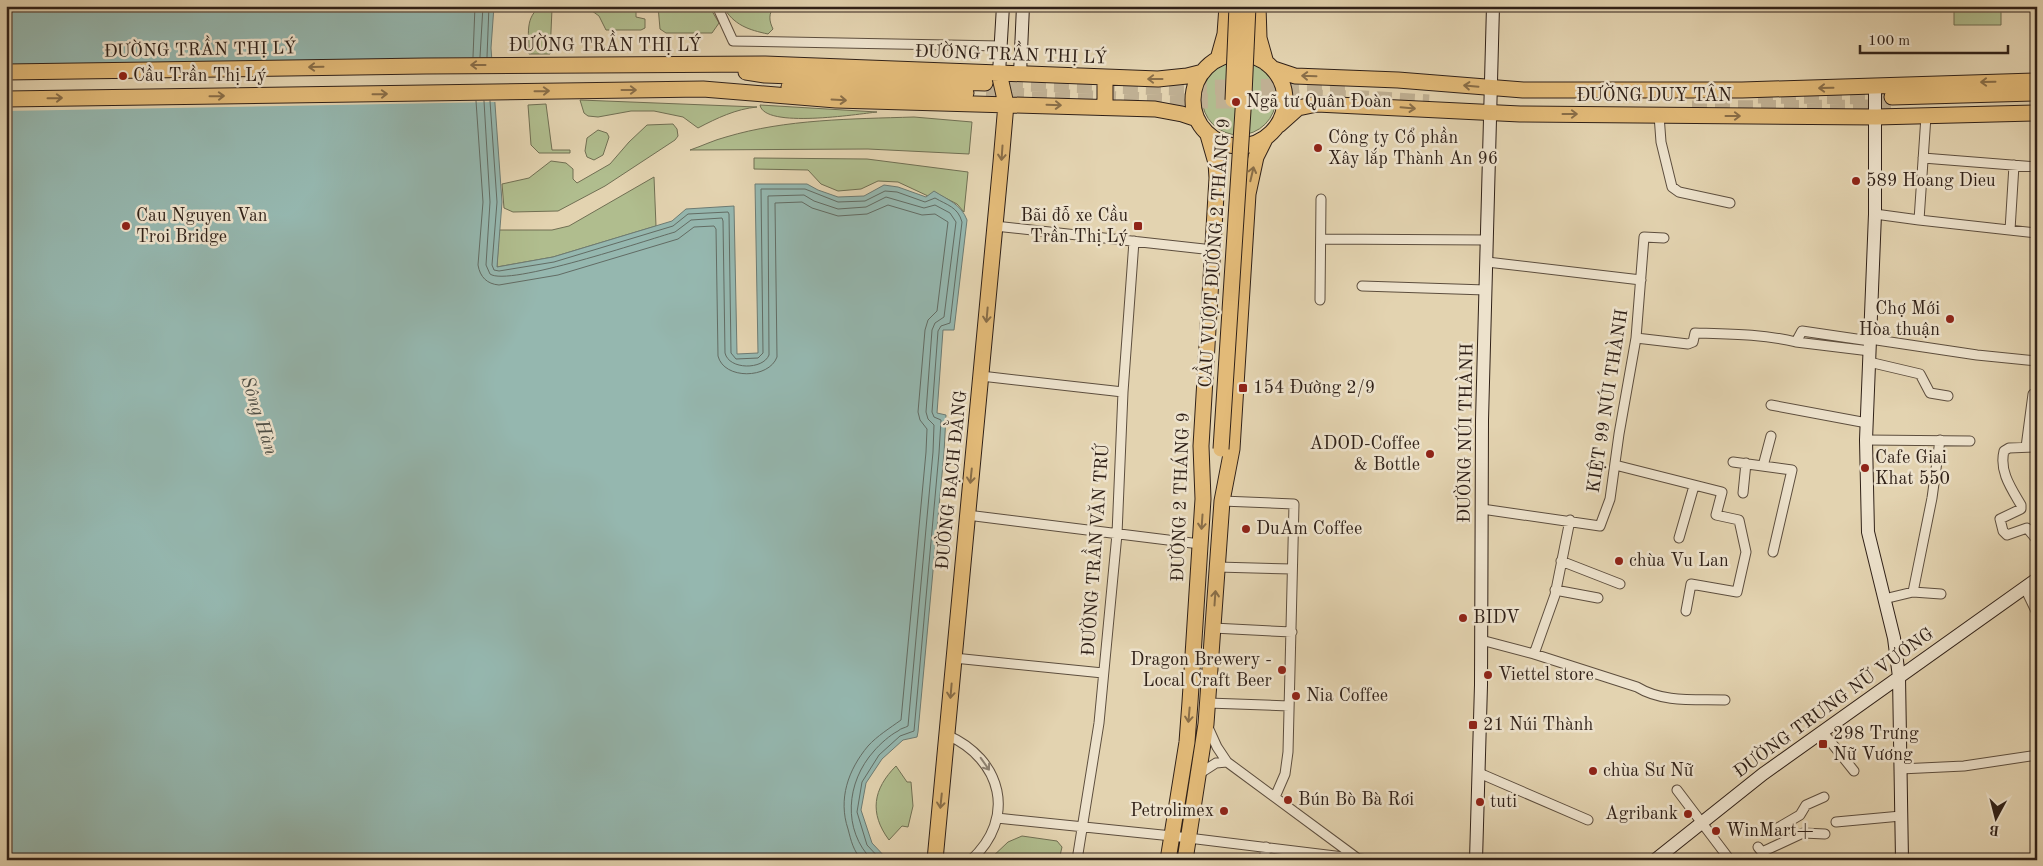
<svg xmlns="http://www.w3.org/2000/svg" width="2043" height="866" viewBox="0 0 2043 866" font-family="'Old Standard TT',serif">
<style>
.green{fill:#b0bd8e;stroke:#706f53}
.water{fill:#95b7af;stroke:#6d7b73}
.pier{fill:#e3d3b0}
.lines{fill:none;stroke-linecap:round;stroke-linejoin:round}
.shore{stroke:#626c64;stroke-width:1}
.primary-tunnel{stroke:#bfaf92;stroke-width:15;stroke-dasharray:15 8;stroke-linecap:butt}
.minor-casing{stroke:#5d4e3e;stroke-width:11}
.secondary-casing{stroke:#302118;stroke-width:14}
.primary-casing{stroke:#302118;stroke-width:17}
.minor{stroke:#ede2cc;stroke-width:9}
.secondary{stroke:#ede2cc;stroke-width:12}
.primary{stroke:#e2ba78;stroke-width:15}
.primary-bridge-casing{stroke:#302118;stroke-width:17;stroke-linecap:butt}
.primary-bridge{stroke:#e2ba78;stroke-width:15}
.oneway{stroke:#896e48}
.oneway2{stroke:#8e8272}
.poi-dot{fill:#8f2418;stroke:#ede2cc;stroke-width:2}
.labels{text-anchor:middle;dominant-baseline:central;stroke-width:5;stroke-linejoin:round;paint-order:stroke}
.street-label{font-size:18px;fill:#302118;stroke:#ede2cc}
.poi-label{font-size:18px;fill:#302118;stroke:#ede2cc;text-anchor:start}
.water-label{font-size:19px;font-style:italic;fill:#4e4e45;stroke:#ede2cc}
</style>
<rect width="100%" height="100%" fill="#e3d3b0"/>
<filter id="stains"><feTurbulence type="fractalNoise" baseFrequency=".004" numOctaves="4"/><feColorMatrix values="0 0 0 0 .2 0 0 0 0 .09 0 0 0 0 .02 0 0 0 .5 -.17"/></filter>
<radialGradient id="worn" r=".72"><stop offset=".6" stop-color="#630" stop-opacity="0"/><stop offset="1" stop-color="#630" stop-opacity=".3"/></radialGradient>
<!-- green -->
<path class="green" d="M542 6H568L567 9H552L550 54H529C529 36 524 16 542 6Z
M576 6H636V17L645 19V28L641 30H606L599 16 588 8Z
M658 6H709L719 23 712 33H666L660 29Z
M723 6H775C768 13 769 21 773 29L768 34C749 30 733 25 723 6Z
M1954 6H2001V25H1954Z
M1202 98a37 37 0 1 1 74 0a37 37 0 1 1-74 0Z
M580 100 757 107C736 109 717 118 698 128L683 117 654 111H631L598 117 588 116 584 113Z
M546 104 552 150H570V153H539L531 145 528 105Z
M760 105 877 112C858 114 764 129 760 105Z
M914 117 972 122 969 154 868 149 690 150C702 146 714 140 726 137 786 119 852 119 914 117Z
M673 124 677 129 678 136 675 140 605 186 558 211 513 212 504 208 502 184 529 178 551 161 566 163 573 169V179L577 183 610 164 629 142 647 125Z
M598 130 607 133 609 137 603 155 594 160 587 157 585 151 587 138Z
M754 158 867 159 968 172 964 212 957 204 934 192 928 196 898 182 878 181 861 189 838 191 821 184 808 170 754 169Z
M654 177 656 226 553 257 497 267 499 230H552L569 226Z
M896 766 907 782H911L913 806 908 827 902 826 889 840C869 813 873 789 896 766Z
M1022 836 1057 841 1062 847 1059 860H989L1008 842Z"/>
<!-- water -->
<path class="water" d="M6 6H494L491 48 502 202 497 267 553 257 672 221 686 209 734 206 737 354 758 353 755 184H807L818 190 838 197 864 196 884 185 898 187 926 197 934 191C948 200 961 204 967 220L954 330H943L937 413 946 415 944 453 918 732 917 737 903 740 882 759 866 783 861 810 872 843 888 860H6Z"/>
<!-- pier -->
<path class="pier" d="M494 57 497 102 6 111V65Z"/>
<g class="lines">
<!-- shore -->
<path class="shore" d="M473 57 475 6
M480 57 483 6
M487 57 489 6
M476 101 483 202 478 265C480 277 487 284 499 285L558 275 678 239 694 227 714 226 716 229 718 356C724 380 769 379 777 357L775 203 802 202 812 208 838 216 867 214 888 205 922 215 935 214 948 222 937 311 928 320 925 330 918 412 920 420 927 429 926 452 901 720C890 728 877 736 868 746 848 770 838 799 848 829 851 840 853 851 862 860
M484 101 490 202 486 265 490 274C508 287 647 240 675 232L691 220 722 218 723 221 725 353C729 370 763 370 769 355L768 196 804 195 814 201 838 209 866 207 886 197 924 208 935 205 950 213 956 222 944 317 935 323 932 330 926 412 928 419 934 425 933 452 908 726C905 728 901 728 898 731 890 735 880 744 874 751 846 782 842 830 872 860
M490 101 497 202 492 265 494 270 499 271 554 262 673 226 688 214 728 212 729 214 731 353 736 359 758 358 763 353 761 189H805L838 202 865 201 885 191 897 192 925 202 935 198C947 205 958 207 962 222L950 323 941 326 938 331 932 412 934 417 941 420 939 453 914 731 900 736 879 755 862 782 857 812 867 845 881 860"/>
<!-- primary-tunnel -->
<path class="primary-tunnel" d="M985 83 1177 88 1348 85
M986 94 1177 101H1238L1305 97 1364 98 1429 102
M1758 96 1892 97
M1692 108 1892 107"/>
<!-- minor casing -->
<g class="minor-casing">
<path id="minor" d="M717 6 733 41 1001 46
M1659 115 1661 142 1672 187 1679 192 1730 203
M1923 158 2037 167
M1875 214 1919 220 2037 233
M1919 220 1926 116
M995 226 1213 250
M2010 230 2014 165
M1321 239 1487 240
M1487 262 1641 280
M1362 286 1486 290
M1320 300 1321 199
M1636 338 1688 344 1693 342 1695 333C1730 334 1763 334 1796 342L1802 331 1870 341
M1870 339 1977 355 2037 361
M1796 342 1870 351
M1869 362 1920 374 1930 393 1948 396
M981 376 1123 392
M1771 405 1867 423
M1866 440 1970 441
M2026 447 2033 394
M2037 447 2009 448 2004 451C1999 471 2011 488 2021 505V509L2000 519 2003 531 2007 535 2027 528 2037 540
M1733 462 1792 470 1773 552
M1615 465 1722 492 1716 515 1739 520 1746 552 1737 592 1691 584 1686 611
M1763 466 1771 436
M1743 493 1746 463
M1222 501 1294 504 1288 752 1285 774 1275 797
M1482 509 1600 526 1610 499 1619 434 1636 338 1644 237 1664 238
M967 515 1200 544
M1679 538 1694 486
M1561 561 1620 584
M1217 567 1292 569
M2025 588 2037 613
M1555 590 1598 598
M1913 592 1932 498 1940 440
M1884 599 1913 592 1941 594
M1213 628 1292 632
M1481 640 1534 654 1637 687C1663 703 1696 699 1725 700
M1534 654 1555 595 1570 520
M954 658 1103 673
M1208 703 1289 706
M1207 725 1217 747 1227 762 1357 858
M1822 731 1854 771
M947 735C1002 759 1017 818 971 860
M1900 769 1964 766 2037 755
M1479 773 1588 820
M1199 774 1216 763 1227 762
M1677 790 1730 860
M997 818 1172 836 1368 860
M1836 822 1901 816
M1776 829 1800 815 1806 805 1824 797
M1758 847 1762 852 1803 833 1825 834
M1077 860 1099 723 1117 534 1123 392 1134 241
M1264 860 1266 847"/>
</g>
<!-- secondary casing -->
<g class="secondary-casing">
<path id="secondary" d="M999 73 1003 6
M1020 74 1023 6
M1875 86V214L1866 440 1868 532 1894 638 1899 677 1902 860
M1476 860 1481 685 1482 420 1493 6
M1655 860 1763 774 2037 579"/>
</g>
<!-- primary casing -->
<g class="primary-casing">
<path id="primary" d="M1258 6 1259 38 1266 63
M1193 100a46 46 0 1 1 92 0a46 46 0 1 1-92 0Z
M1218 59 1225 34 1227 6
M1274 69 1295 76 1398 80 1523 90H1742L2037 81
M6 72 425 66 765 64 1158 79 1187 76 1203 72
M746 72 765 75 985 83
M789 87 966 93
M1892 97 2037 93
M6 99 703 89 836 100 1155 109 1182 114 1197 119
M1105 107V78
M1279 125 1298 108 1317 104 1520 114 1876 117 2037 113
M935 860 1001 162 1006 104 999 73
M1168 860 1187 742 1190 702 1203 499 1201 446 1217 178 1216 163 1208 135
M1185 860 1206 724 1222 501 1232 449 1248 194 1256 157 1265 139"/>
</g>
<!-- minor -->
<use href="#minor" class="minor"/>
<!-- secondary -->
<use href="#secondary" class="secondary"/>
<!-- primary -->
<use href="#primary" class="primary"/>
<!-- primary-bridge casing -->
<g class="primary-bridge-casing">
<path id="primary-bridge" d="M1233 100 1237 6
M1221 449 1244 95 1248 6"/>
</g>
<!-- primary-bridge -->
<use href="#primary-bridge" class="primary-bridge"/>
</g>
<!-- one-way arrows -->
<defs><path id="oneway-shaft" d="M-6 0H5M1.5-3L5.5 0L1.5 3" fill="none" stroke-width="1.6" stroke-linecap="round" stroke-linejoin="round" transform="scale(1.25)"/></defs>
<g class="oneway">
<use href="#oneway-shaft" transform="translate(478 65) rotate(180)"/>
<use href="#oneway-shaft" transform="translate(316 67) rotate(179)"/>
<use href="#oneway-shaft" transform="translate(1309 76) rotate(-178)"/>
<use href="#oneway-shaft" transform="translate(1155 79) rotate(-180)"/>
<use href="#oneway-shaft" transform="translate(1988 82) rotate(179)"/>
<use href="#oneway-shaft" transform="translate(1471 86) rotate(-175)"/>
<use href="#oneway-shaft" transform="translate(1826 88) rotate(179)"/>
<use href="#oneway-shaft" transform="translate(629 90)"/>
<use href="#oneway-shaft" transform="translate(542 91) rotate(-1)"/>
<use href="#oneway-shaft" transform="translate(380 94) rotate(-1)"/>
<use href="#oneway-shaft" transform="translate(217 96) rotate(-1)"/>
<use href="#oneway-shaft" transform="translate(55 98) rotate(-1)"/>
<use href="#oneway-shaft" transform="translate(839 100) rotate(3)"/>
<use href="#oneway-shaft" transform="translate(1054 105) rotate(2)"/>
<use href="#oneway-shaft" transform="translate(1408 108) rotate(5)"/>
<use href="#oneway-shaft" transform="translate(1570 114)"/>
<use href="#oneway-shaft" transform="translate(1733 116)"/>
<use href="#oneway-shaft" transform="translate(1002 153) rotate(94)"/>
<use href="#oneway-shaft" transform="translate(1252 174) rotate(-77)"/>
<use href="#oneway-shaft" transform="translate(987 315) rotate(95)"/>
<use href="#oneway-shaft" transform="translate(971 476) rotate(96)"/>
<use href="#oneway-shaft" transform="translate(1202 522) rotate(94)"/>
<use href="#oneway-shaft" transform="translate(1215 598) rotate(-86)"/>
<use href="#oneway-shaft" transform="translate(951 691) rotate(95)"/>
<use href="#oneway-shaft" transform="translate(1189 715) rotate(95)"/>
<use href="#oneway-shaft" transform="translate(941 801) rotate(96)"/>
</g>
<use class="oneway2" href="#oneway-shaft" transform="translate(985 764) rotate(55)"/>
<!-- markers -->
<g class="poi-dot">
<circle cx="123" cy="76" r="5"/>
<circle cx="1236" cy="102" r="5"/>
<circle cx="1318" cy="148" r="5"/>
<circle cx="1856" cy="181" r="5"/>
<circle cx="126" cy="226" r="5"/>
<rect x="1133" y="221" width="10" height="10" rx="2.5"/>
<circle cx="1950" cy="319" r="5"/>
<rect x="1238" y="383" width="10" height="10" rx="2.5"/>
<circle cx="1430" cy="454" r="5"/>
<circle cx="1865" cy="468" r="5"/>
<circle cx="1246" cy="529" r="5"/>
<circle cx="1619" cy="561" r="5"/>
<circle cx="1463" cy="618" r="5"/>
<circle cx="1282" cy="670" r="5"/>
<circle cx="1488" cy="675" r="5"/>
<circle cx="1296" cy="696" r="5"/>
<rect x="1468" y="720" width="10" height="10" rx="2.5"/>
<rect x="1818" y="739" width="10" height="10" rx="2.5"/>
<circle cx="1593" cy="771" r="5"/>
<circle cx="1288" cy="800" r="5"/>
<circle cx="1480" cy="802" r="5"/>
<circle cx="1224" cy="811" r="5"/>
<circle cx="1688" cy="814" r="5"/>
<circle cx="1716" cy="831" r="5"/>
</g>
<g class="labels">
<!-- street labels -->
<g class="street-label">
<text x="605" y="46">ĐƯỜNG TRẦN THỊ LÝ</text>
<text transform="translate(200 50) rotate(-1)">ĐƯỜNG TRẦN THỊ LÝ</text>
<text transform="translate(1011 55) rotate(2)">ĐƯỜNG TRẦN THỊ LÝ</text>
<text x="1654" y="96">ĐƯỜNG DUY TÂN</text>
<text transform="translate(1215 253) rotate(-86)">CẦU VƯỢT ĐƯỜNG 2 THÁNG 9</text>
<text transform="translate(1608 401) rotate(-81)">KIỆT 99 NÚI THÀNH</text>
<text transform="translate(1466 433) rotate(-89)">ĐƯỜNG NÚI THÀNH</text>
<text transform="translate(952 480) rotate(-84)">ĐƯỜNG BẠCH ĐẰNG</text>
<text transform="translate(1181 497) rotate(-88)">ĐƯỜNG 2 THÁNG 9</text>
<text transform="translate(1096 550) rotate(-86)">ĐƯỜNG TRẦN VĂN TRỨ</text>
<text transform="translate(1834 703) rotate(-36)">ĐƯỜNG TRƯNG NỮ VƯƠNG</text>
</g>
<!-- poi labels -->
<g class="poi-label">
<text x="133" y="76">Cầu Trần Thị Lý</text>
<text x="1246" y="102">Ngã tư Quân Đoàn</text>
<text x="1328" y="138">Công ty Cổ phần<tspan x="1328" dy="21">Xây lắp Thành An 96</tspan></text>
<text x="1866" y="181">589 Hoang Dieu</text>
<text x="136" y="216">Cau Nguyen Van<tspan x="136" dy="21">Troi Bridge</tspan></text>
<text x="1128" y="216" text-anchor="end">Bãi đỗ xe Cầu<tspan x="1128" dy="21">Trần Thị Lý</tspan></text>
<text x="1940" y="309" text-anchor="end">Chợ Mới<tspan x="1940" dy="21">Hòa thuận</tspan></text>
<text x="1253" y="388">154 Đường 2/9</text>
<text x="1420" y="444" text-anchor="end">ADOD-Coffee<tspan x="1420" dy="21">&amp; Bottle</tspan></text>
<text x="1875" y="458">Cafe Giai<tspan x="1875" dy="21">Khat 550</tspan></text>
<text x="1256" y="529">DuAm Coffee</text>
<text x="1629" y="561">chùa Vu Lan</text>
<text x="1473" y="618">BIDV</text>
<text x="1272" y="660" text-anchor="end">Dragon Brewery -<tspan x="1272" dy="21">Local Craft Beer</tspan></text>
<text x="1498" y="675">Viettel store</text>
<text x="1306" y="696">Nia Coffee</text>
<text x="1483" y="725">21 Núi Thành</text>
<text x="1833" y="734">298 Trưng<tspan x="1833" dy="21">Nữ Vương</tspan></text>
<text x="1603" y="771">chùa Sư Nữ</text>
<text x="1298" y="800">Bún Bò Bà Rơi</text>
<text x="1490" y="802">tuti</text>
<text x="1214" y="811" text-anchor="end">Petrolimex</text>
<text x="1678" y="814" text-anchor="end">Agribank</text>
<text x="1726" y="831">WinMart+</text>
</g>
<!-- water labels -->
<g class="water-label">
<text transform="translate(258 416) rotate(72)">Sông Hàn</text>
</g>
</g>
<!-- margin -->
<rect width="2043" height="866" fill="none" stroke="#e3d3b0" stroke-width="25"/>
<rect x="8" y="8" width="2028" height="851" fill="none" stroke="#302118" stroke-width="2.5"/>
<rect x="12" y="12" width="2018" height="841" fill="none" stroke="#302118"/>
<!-- north arrow -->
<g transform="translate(1996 818) rotate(187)" stroke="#ede2cc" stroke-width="4" paint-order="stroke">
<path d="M0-4L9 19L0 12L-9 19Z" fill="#302118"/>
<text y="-8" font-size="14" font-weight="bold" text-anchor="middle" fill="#302118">B</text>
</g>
<!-- scale -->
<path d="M1860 45v8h148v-8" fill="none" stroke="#302118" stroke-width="2.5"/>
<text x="1868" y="45" font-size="15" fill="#302118" stroke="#ede2cc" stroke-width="4" paint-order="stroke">100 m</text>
<rect width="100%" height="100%" filter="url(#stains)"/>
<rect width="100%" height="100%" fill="url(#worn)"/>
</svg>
